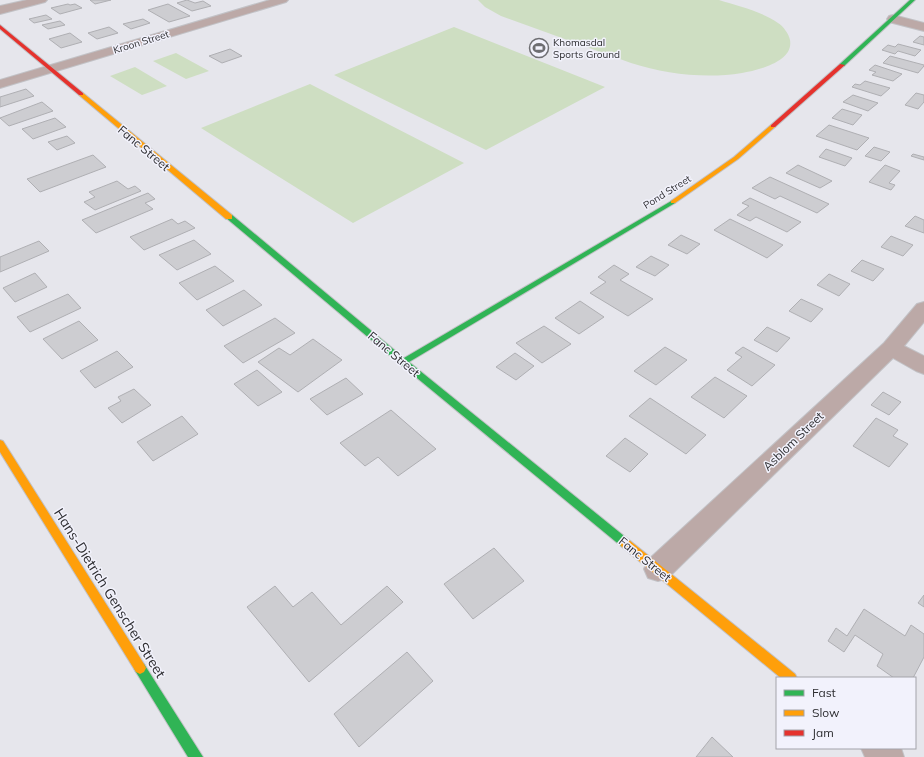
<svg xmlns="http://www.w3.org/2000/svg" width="924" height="757" viewBox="0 0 924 757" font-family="Mulish,sans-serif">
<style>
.green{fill:#cedec2}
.building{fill:#cdcdd1;stroke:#afafb3}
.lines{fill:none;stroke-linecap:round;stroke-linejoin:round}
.street-casing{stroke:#c2c2c6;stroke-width:2}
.fast-casing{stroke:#c2c2c6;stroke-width:2}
.slow-casing{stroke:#c2c2c6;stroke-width:2}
.jam-casing{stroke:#c2c2c6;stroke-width:2}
.street{fill:#bca9a7;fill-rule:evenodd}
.fast{fill:#30b455;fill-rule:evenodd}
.slow{fill:#ff9f0a;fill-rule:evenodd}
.jam{fill:#e5322d;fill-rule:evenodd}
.labels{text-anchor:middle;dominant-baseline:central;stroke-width:3;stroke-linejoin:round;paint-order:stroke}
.far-street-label{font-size:10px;fill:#2d2d30;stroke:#f2f2fc}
.far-poi-label{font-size:10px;fill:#2d2d30;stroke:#f2f2fc;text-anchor:start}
.street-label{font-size:12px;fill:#2d2d30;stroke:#f2f2fc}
.near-street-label{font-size:14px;fill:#2d2d30;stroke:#f2f2fc}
</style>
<rect width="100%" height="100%" fill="#e6e6ec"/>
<!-- green -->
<path class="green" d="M478 0H719C738 6 761 11 778 23 783 26 789 34 790 40 794 62 758 70 742 73 705 79 666 74 631 63L501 16 485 7Z
M454 27 605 87 486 150 334 75Z
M176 53 209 71 186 79 153 61Z
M135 67 167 86 142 95 110 76Z
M310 84 464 163 353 223 201 128Z"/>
<!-- building -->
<path class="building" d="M90 0H111L95 4Z
M187 0 195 3 203 1 211 6 192 11 177 3Z
M68 4 70 5 75 4 82 8 60 14 51 8Z
M168 4 190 16 169 22 148 10Z
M46 15 52 19 34 23 29 19Z
M143 19 150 23 131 29 123 24Z
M60 21 65 25 48 29 42 25Z
M109 27 118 33 97 39 88 33Z
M70 33 82 42 61 48 49 39Z
M920 36 924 37V45L913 42Z
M898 44 921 50 915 56 898 51 895 54 882 50 888 45 895 47Z
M230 49 242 56 222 63 209 56Z
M890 56 924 65V66L918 73 883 63Z
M875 65 902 74 893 81 872 75 876 72 869 70Z
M865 81 890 88 881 96 852 87 855 84 860 85Z
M26 89 34 96 0 107V97Z
M916 93 924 95V102L918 109 905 105Z
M853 95 878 103 868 111 843 102Z
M42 102 53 111 9 126 0 118Z
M842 109 862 115 853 125 832 118Z
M55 118 66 127 33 139 22 129Z
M829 125 869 138 857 150 816 136Z
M67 136 75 143 57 150 48 142Z
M874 147 890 152 881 161 865 156Z
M826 149 852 158 845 166 819 157Z
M913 154 924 157V160L911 156Z
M93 155 106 167 40 192 27 179Z
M798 165 832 181 820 188 786 173Z
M885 165 900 171 889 183 895 185 891 190 869 182Z
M770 177 829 204 817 213 780 196 775 199 752 188Z
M117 181 128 189 135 186 141 191 95 210 84 202 95 197 89 192Z
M148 193 155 199 145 203 153 209 96 233 82 220Z
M750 198 801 222 787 232 756 217 750 221 737 215 749 206 742 203Z
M915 216 924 220V233L905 226Z
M172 219 178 224 185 221 195 228 144 250 130 237Z
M730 219 783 245 767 258 714 230Z
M681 235 700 244 687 254 668 245Z
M891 236 913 245 903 256 881 247Z
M194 240 211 254 177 270 159 255Z
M39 241 49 251 0 272V257Z
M651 256 669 265 655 276 636 267Z
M862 260 884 269 873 281 851 271Z
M614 265 629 274 620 280 653 299 628 316 590 293 606 282 598 277Z
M215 266 234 281 197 300 179 283Z
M35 273 47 287 15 302 3 288Z
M829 274 850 284 839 296 817 285Z
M244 290 262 305 223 326 206 310Z
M68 294 81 308 30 332 17 317Z
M801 299 823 309 811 322 789 311Z
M580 301 604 317 579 334 555 318Z
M275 318 295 333 243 363 224 346Z
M79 321 98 340 62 359 43 339Z
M544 326 571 344 542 363 516 343Z
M767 327 790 338 777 352 754 340Z
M313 339 342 360 298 392 258 362 279 348 290 355Z
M665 347 687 360 656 385 634 371Z
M743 347 775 365 752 386 727 370 742 357 735 353Z
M117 351 133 367 95 388 80 371Z
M515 353 534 366 516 380 496 367Z
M257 370 282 392 258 406 234 384Z
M715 377 747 396 724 418 691 397Z
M346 378 363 394 327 415 310 399Z
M134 389 151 405 122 423 108 408 121 401 118 397Z
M883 392 901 402 889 415 871 405Z
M650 398 706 435 686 454 629 416Z
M391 410 436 449 398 476 378 457 365 466 340 443Z
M182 416 198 434 153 461 137 442Z
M876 418 898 430 893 436 908 444 889 467 853 446Z
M625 438 648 454 630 472 606 456Z
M494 548 524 581 473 619 444 584Z
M275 586 293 607 312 592 341 625 387 586 403 602 309 682 247 607Z
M924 595V607L918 603Z
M864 609 905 636 911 625 924 634V657L913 678H894L877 666 883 654 855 635 844 652 828 641 836 628 847 636Z
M407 652 433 681 359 747 334 714Z
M712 737 733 757H696Z"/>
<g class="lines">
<!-- street casing -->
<g class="street-casing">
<path id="street" d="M27 0H47L45 2 0 14V6Z
M270 0H288L286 2 0 88V80Z
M893 15 924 23V31L889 22 887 19 889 16Z
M924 302V322L904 346 924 356V374L916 371 893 358 668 578 658 581 648 578 644 569 648 560 884 343 917 304Z
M861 748H901L904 757H865Z"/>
</g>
<!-- fast casing -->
<g class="fast-casing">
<path id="fast" d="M910 0H915L844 66H840V64Z
M673 200 675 201V203L409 362 629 540 630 543 629 546 625 548 621 546 400 364 225 217 226 215H232L404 358Z
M140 662 144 664 203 757H188L136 672 134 668 136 664Z"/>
</g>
<!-- slow casing -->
<g class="slow-casing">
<path id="slow" d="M79 93H83L232 215V219H226L79 95Z
M771 125 776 126 738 159 675 203H671V201L734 157Z
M0 440 3 441 144 664 146 668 144 672 140 674 136 672 0 452Z
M625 538 629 540 795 674 797 678H781L621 546 620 543 621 540Z"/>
</g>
<!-- jam casing -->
<g class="jam-casing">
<path id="jam" d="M0 25 83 93V95H79L0 29Z
M840 64 845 65 775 127H771V125Z"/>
</g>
<!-- street -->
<use href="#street" class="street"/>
<!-- fast -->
<use href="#fast" class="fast"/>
<!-- slow -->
<use href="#slow" class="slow"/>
<!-- jam -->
<use href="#jam" class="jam"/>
</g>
<!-- icons -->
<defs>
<g id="stadium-ring" transform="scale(1)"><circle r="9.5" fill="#f2f2fc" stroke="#6e6e72" stroke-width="1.5"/><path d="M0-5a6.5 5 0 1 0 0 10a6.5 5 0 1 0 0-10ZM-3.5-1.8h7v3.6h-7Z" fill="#6e6e72"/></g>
</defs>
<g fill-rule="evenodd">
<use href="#stadium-ring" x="539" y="48"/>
</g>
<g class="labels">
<!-- far-street labels -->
<g class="far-street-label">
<text transform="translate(141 42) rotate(-17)">Kroon Street</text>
<text transform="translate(667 192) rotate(-32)">Pond Street</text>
</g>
<!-- far-poi labels -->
<g class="far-poi-label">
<text x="553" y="42">Khomasdal<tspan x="553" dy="12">Sports Ground</tspan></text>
</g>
<!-- street labels -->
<g class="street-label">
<text transform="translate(144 148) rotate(40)">Fanc Street</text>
<text transform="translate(394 354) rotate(40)">Fanc Street</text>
<text transform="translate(793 441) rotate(-44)">Asblom Street</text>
<text transform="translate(645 559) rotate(39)">Fanc Street</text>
</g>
<!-- near-street labels -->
<g class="near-street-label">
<text transform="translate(110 593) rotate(58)">Hans-Dietrich Genscher Street</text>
</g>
</g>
<!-- legend -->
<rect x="776" y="677" width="140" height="72" fill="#f2f2fc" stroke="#a3a3aa"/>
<rect x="784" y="690" width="20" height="6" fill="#30b455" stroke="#a3a3aa"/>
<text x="812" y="697" font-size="12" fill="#2d2d30">Fast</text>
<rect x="784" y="710" width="20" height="6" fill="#ff9f0a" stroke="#a3a3aa"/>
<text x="812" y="717" font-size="12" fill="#2d2d30">Slow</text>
<rect x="784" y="730" width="20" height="6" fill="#e5322d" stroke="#a3a3aa"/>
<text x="812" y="737" font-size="12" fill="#2d2d30">Jam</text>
</svg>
